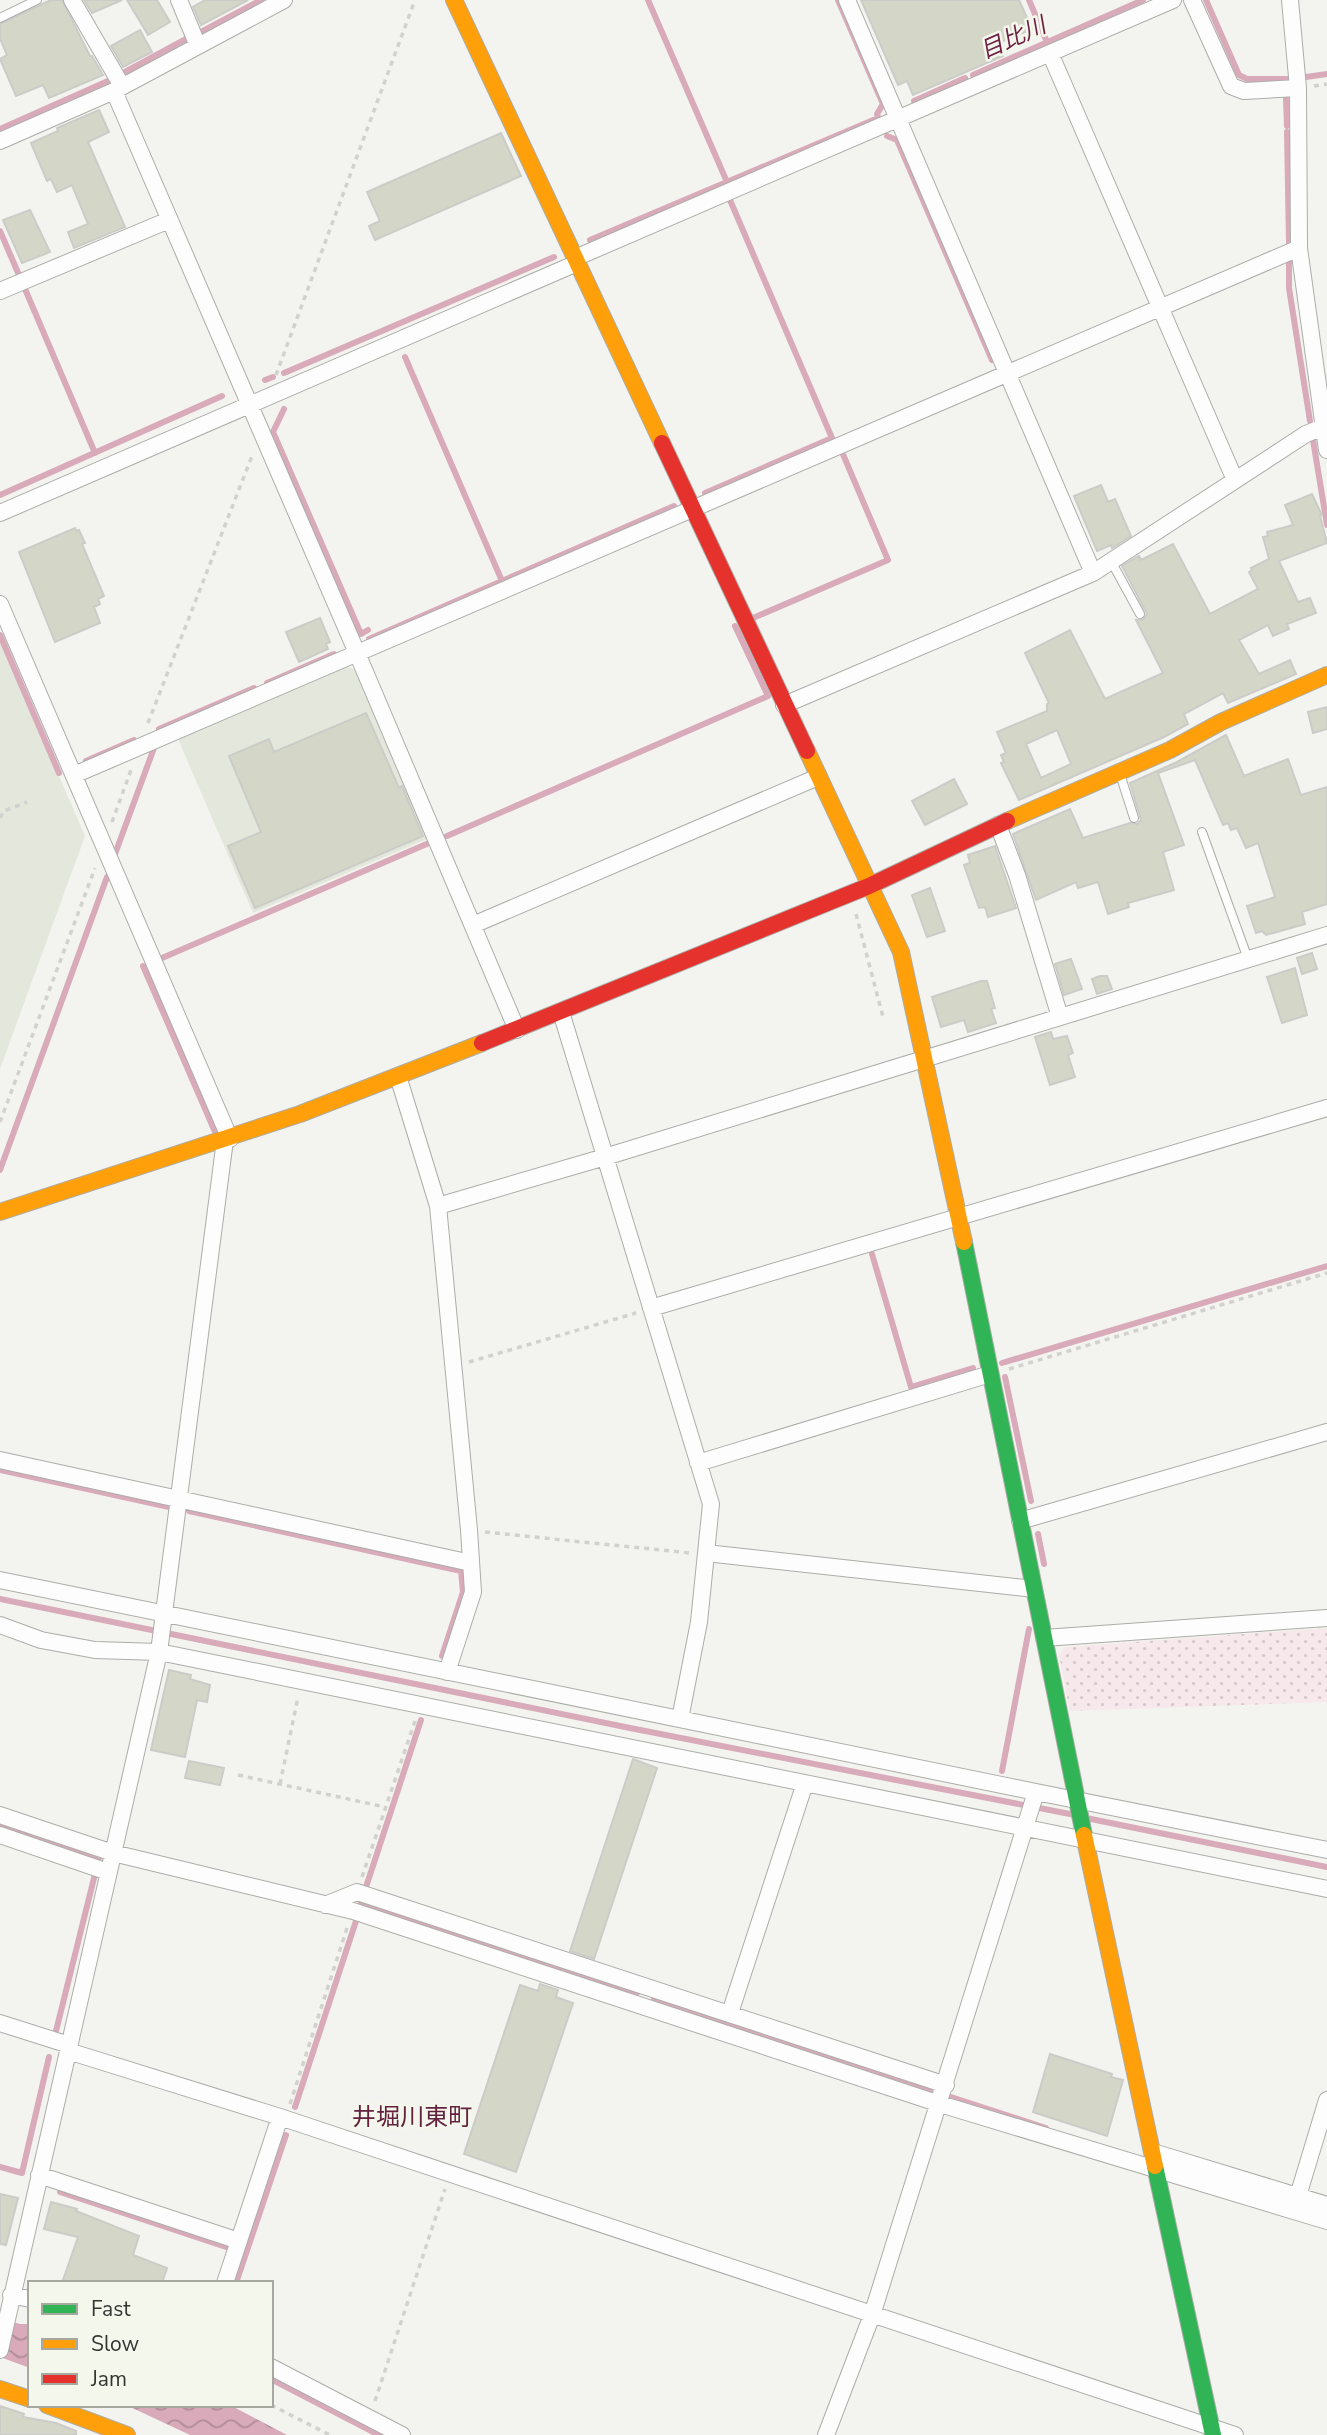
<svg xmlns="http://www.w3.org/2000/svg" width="1327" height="2435" viewBox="0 0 1327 2435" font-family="'Nunito Sans','Noto Sans JP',sans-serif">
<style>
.built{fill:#e4e7db}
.grass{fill:url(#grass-dots)}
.water{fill:url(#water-waves)}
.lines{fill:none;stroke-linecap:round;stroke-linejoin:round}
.stream{stroke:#d8aaba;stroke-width:6}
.building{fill:#d4d7c8;stroke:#cbccc8;stroke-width:2;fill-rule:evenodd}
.lane-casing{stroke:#acada9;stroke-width:10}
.street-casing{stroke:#acada9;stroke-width:18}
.fast-casing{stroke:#acada9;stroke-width:18}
.slow-casing{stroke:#acada9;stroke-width:18}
.jam-casing{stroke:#acada9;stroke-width:18}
.path{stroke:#d1d1cf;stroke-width:3.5;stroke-dasharray:5 5;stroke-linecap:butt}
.lane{stroke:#fdfdfd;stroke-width:8}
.street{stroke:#fdfdfd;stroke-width:16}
.fast{stroke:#30b455;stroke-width:16}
.slow{stroke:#ff9f0a;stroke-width:16}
.jam{stroke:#e5322d;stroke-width:16}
.labels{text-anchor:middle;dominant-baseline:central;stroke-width:5;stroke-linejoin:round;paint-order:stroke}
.water-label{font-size:23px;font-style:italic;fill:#6f2145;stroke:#f4f7ec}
.quarter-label{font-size:24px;fill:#63223f;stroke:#f4f7ec}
</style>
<defs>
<pattern id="grass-dots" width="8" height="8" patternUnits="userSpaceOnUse" patternTransform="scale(1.75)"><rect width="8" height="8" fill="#f6e8eb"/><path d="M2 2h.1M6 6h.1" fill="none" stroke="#d4c8ca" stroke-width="1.8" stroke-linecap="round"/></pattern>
<pattern id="water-waves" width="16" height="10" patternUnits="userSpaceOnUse" patternTransform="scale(1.75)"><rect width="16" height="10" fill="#d8aaba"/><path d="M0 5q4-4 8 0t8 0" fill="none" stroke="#b08b98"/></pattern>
</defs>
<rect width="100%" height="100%" fill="#f3f4ef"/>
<!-- built -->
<path class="built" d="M0 640 85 836 0 1069Z
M346 666 355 670 427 839 253 913 178 739Z"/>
<!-- grass -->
<path class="grass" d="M1327 1628V1702L1070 1711 1059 1655 1065 1647Z"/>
<!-- water -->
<path class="water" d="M0 2318 20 2324H30V2368L0 2357Z
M126 2405H230L287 2435H190Z"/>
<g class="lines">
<!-- stream -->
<path class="stream" d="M648 0 727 182
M1029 0 1047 42
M1206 0 1239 75 1247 79H1289
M201 32 261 0
M125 72 186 39
M973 75 1143 0
M1306 77 1327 74
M1286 99 1287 126
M914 101 965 78
M0 129 108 81
M1287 132 1289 243
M887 136 897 140 992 360
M0 231 19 275
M590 240 878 118 877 114 883 104 838 0
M1289 261V288L1310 421
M25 289 95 453
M405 357 502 581
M284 373 554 257
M265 380 273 377
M284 409 273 432 361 634 368 630
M1313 440 1327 525
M705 493 832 438 730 200
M0 495 222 396
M753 618 888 560 842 452
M0 635 59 773
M369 639 674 506
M267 683 334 654
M159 729 254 688
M86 761 134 740
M447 836 768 696 735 626
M115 854 154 748
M162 958 429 843
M143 966 216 1134
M0 1170 107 877
M872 1254 911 1387 973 1368
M1002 1363 1327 1266
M1005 1377 1031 1501
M0 1470 169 1507
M189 1511 461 1571 463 1592 442 1656
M1038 1534 1044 1564
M0 1599 630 1728 1075 1815
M1002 1771 1029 1629
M1086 1818 1327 1867
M0 1825 99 1858
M366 1887 421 1720
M361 1903 637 1993
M654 1999 930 2090
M56 2031 95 1874
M951 2097 1046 2128
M295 2107 356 1921
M0 2167 22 2173 49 2057
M60 2192 226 2247
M236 2283 286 2135
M271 2379 379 2435"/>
</g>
<!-- building -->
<path class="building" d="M51 0H62L90 56H92L103 75 49 98 43 85 16 96 0 59 7 55 0 38V24Z
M84 0H122L92 13Z
M127 0H157L170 22 148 35Z
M205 0H248L201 25 193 7Z
M861 0H1019L1032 29 998 43 1003 56 913 95 907 81 898 85Z
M140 30 152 52 123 67 111 46Z
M99 110 109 132 88 142 125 227 74 248 68 232 88 224 72 185 57 192 51 179 47 181 31 143 58 131 57 128Z
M501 133 521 176 375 240 369 226 380 221 367 192Z
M30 210 50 252 22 263 3 220Z
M1101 485 1108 502 1115 499 1131 536 1112 548 1111 545 1097 551 1074 496Z
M1312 494 1322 515 1320 516 1327 543 1279 561 1298 602 1310 598 1316 613 1287 624 1289 629 1273 636 1268 625 1239 640 1259 674 1290 660 1296 674 1228 703 1223 693 1184 714 1188 724 1164 737 1019 800 1001 763 1004 762 1001 755 1006 753 997 732 1047 711V704L1049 703 1025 653 1070 630 1105 699 1163 673 1136 620H1143L1147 614 1122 566 1139 556 1141 560 1173 544 1210 614 1258 589 1249 572 1252 570 1251 568 1269 559 1263 537 1268 536 1267 532 1293 525 1285 505ZM1057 730 1071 764 1041 778 1026 744Z
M75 528 76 531 79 530 85 543 82 544 104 596 98 599 100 604 94 607 100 623 55 642 19 552Z
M320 618 330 642 326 644 328 649 299 662 286 632Z
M1327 707V729L1313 733 1308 712Z
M366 713 399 788 402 786 423 836 255 908 228 846 261 832 229 756 269 739 274 752Z
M1226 735 1244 776 1288 759 1301 795 1327 787V904L1302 912 1305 924 1266 935 1262 931 1256 933 1247 906 1275 897 1258 843 1246 848 1237 828 1231 830 1228 823 1223 825 1195 760 1158 773 1184 845 1163 852 1174 890 1128 903 1129 907 1108 914 1098 882 1078 888 1076 882 1036 900 1013 834 1070 809 1083 838 1130 823 1137 824 1141 820 1130 783 1177 762Z
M954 779 967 804 925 825 912 801Z
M995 846 1016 908 988 917 985 907 979 908 964 865 970 863 968 855Z
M930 888 945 931 927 937 912 895Z
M1312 953 1317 969 1302 974 1297 958Z
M1071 959 1082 989 1064 995 1055 964Z
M1295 968 1307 1015 1282 1023 1267 977Z
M1100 976H1107L1112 989 1097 994 1092 979Z
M981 981H987L995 1008 991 1009 996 1023 968 1032 964 1020 941 1027 932 997Z
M1051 1032 1053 1039 1067 1036 1073 1053 1068 1055 1075 1077 1050 1085 1035 1037Z
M169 1670 191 1675 190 1679 210 1685 207 1702 197 1700 185 1757 151 1750Z
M633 1759 657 1768 594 1959 570 1951Z
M189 1761 224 1768 220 1785 185 1778Z
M540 1984 558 1990 556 1997 573 2003 516 2172 464 2154 520 1985 538 1991Z
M1050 2054 1112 2074 1111 2077 1123 2080 1107 2136 1033 2112Z
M0 2194 18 2198 6 2245 0 2244Z
M51 2202 77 2209 76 2211 139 2236 133 2255 167 2268 162 2283H62L78 2237 44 2229Z
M0 2406 24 2414 23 2417 56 2423 76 2431V2435H0Z"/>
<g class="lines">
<!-- lane casing -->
<g class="lane-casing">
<path id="lane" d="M0 18 37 0
M1111 561 1140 614
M1120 774 1134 818
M1202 832 1248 959"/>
</g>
<!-- street casing -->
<g class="street-casing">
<path id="street" d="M72 0 122 86
M179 0 198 46
M847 0 1093 573
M1192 0 1231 86 1244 91 1298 88
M1290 0 1298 88 1299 248 1327 450
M1050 53 1235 480
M114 91 357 653 517 1030
M0 141 114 91 284 0
M575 258 1173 0
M0 291 169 220
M0 513 577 263
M0 604 230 1139
M784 705 1093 573 1306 434 1323 427
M74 775 1299 248
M998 825 1017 875 1060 1017
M473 925 818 777
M561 1012 711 1504 699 1622 680 1719
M398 1076 438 1206 469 1530 473 1592 447 1672
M438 1206 605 1157 1327 935
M651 1308 1327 1108
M0 1460 471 1563
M698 1463 990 1374
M1020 1521 1327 1432
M706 1553 1034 1589
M0 1580 1036 1792
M0 1625 41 1640 95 1650 159 1652 1327 1889
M1044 1638 1327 1618
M0 1815 113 1853 353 1911 940 2104 1327 2221
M0 1835 108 1872
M325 1905 357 1892 946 2085
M730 2013 805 1783
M0 2023 69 2045
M68 2051 280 2117 1235 2435
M1153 2152 1327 2205
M39 2175 239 2241
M1298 2196 1327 2100
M225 2283 280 2117
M11 2295 30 2299
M0 2350 159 1652 225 1140
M271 2367 402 2435
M826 2435 872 2315 1036 1792 1327 1850"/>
</g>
<!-- fast casing -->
<g class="fast-casing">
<path id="fast" d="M964 1242 1084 1835
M1155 2166 1213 2435"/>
</g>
<!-- slow casing -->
<g class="slow-casing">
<path id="slow" d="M454 0 662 443
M807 751 901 952 964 1242
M1007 821 1170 750 1221 722 1327 675
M0 1212 300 1114 482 1043
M1084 1835 1155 2166
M0 2389 30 2399
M47 2405 127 2435"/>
</g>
<!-- jam casing -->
<g class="jam-casing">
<path id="jam" d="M662 443 807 751
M482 1043 869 886 1007 821"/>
</g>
<!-- path -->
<path class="path" d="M1314 86 1327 84
M276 375 415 0
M148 723 252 456
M0 818 4 811 27 802
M112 822 131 770
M856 914 883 1017
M0 1122 95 868
M469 1362 636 1313
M1009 1369 1327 1273
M485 1532 690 1553
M238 1775 385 1807
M280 1784 298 1697
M362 1877 415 1721
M290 2104 347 1928
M375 2401 445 2189
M271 2405 330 2435"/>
<!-- lane -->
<use href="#lane" class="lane"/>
<!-- street -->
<use href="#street" class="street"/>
<!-- fast -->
<use href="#fast" class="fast"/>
<!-- slow -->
<use href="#slow" class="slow"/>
<!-- jam -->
<use href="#jam" class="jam"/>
</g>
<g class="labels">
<!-- water labels -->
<g class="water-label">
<text transform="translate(1013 38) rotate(-24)">目比川</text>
</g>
<!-- quarter labels -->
<g class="quarter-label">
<text x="412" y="2117">井堀川東町</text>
</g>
</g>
<!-- legend -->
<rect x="28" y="2281" width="245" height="126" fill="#f4f7ec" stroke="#a7a9a1" stroke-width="2"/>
<rect x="42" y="2304" width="35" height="10" fill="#30b455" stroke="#a7a9a1" stroke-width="2"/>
<text x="91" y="2316" font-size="21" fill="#343531">Fast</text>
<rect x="42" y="2339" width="35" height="10" fill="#ff9f0a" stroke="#a7a9a1" stroke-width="2"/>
<text x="91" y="2351" font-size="21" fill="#343531">Slow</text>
<rect x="42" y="2374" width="35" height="10" fill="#e5322d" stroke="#a7a9a1" stroke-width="2"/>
<text x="91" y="2386" font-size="21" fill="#343531">Jam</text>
</svg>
